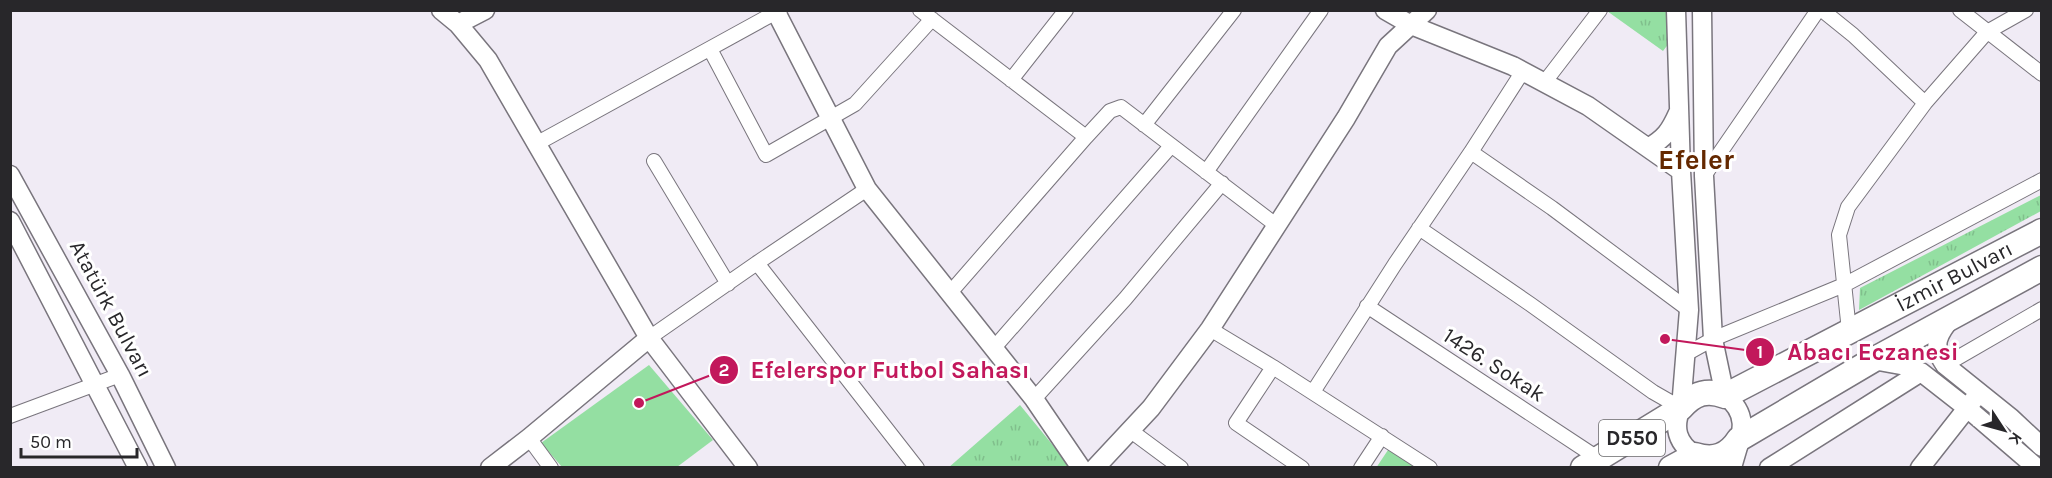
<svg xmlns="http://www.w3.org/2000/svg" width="2052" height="478" viewBox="0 0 2052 478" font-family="Karla,sans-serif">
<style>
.green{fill:#94dfa2}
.park{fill:url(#park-tufts)}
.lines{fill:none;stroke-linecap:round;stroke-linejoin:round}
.street-casing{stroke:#79757d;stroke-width:16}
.secondary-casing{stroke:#79757d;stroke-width:21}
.highway-casing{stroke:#79757d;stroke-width:27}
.street{stroke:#fff;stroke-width:14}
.secondary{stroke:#fff;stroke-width:18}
.highway{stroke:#fff;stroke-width:24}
.labels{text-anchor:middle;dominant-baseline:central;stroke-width:6;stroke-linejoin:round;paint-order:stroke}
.shield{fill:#fff;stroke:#68686a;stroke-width:1.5}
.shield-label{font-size:21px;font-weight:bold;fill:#28272a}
.street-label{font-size:22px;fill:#28272a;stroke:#fff}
.district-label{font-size:28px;font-weight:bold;fill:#642800;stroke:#fff}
.leader{fill:none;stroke:#c2185b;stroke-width:2}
.callout-dot{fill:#c2185b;stroke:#fff;stroke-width:2}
.mark-label{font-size:18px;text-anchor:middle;font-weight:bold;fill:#fff}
.callout-label{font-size:24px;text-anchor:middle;font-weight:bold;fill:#c2185b;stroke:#fff;stroke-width:6;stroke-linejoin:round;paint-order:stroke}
</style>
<defs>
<pattern id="park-tufts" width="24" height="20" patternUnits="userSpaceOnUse" patternTransform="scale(1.5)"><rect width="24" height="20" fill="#94dfa2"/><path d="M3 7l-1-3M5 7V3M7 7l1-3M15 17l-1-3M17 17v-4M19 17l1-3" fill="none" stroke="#80bf8c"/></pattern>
</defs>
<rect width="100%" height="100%" fill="#f0ebf5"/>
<!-- green -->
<path class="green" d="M649 365 713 440 677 467H562L541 443Z"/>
<!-- park -->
<path class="park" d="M1607 11H1672L1673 38 1663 51Z
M2041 195V211L1859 310 1860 288Z
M1020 405 1069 465 1066 468H948Z
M1390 447 1419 468H1376Z"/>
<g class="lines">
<!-- street casing -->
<g class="street-casing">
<path id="street" d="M920 10 1086 137
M1822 10 1853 35 1925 103
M1960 10 2042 74
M710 49 766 155 855 104 932 19
M1011 80 1066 10
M1544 83 1600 10
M1144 125 1234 10
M536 144 780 10
M1471 152 1523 71
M654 161 728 284
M1206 172 1321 10
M1704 176 1818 10
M867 189 757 263 917 468
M1419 228 1530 304 1653 392 1681 408
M949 294 1086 137 1110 111 1121 107 1276 225
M1367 306 1599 459
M1210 329 1273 367 1430 468
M1849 331 1839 235 1848 207 1925 103 1987 32 2026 10
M649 338 757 263
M993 349 1171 146
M1686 354 1713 339 1844 285 2042 180
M1945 365 2042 309
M1273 367 1236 423 1302 468
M1313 392 1395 264 1471 152 1552 208 1689 310
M1034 399 1125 299 1222 183
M10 416 120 375
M1131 431 1181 468
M529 438 551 468
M1361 468 1382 436"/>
</g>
<!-- secondary casing -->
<g class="secondary-casing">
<path id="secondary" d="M441 10 458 24 488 60 649 338 748 468
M775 10 867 189 1034 399 1081 468
M1385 10 1411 25 1513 66 1588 106 1681 171
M1676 10 1681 171 1689 310 1681 408C1673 428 1677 443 1695 455L1694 466
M1702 10 1704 176 1713 339 1725 396C1753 416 1739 440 1732 468
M458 24 485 10
M1648 148C1665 138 1670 131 1678 113
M10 175 120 375 166 468
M10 221 138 468
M1952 317C1938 334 1931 345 1945 365L2011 418 2042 447
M1873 360 1906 366 1921 372 1967 408 2037 468
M490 468 529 438 649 338
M1095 468 1151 408 1210 329 1346 118 1388 46 1427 10
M1769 468 1921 372
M1920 468 1975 398"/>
</g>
<!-- highway casing -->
<g class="highway-casing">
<g id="highway">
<path id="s1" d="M1583 468 1681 408C1694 393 1707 389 1725 396L2042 231"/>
<path d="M1671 468 1695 455C1714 461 1728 456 1739 439L1873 360 2042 268"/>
</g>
</g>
<!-- street -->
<use href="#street" class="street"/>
<!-- secondary -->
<use href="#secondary" class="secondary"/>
<!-- highway -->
<use href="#highway" class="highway"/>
</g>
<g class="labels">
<!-- shield labels -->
<rect class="shield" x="1599" y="420" width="66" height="36" rx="4.5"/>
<g class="shield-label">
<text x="1632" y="438">D550</text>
</g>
<!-- street labels -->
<g class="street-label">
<text stroke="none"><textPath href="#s1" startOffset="423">İzmir Bulvarı</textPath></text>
<text transform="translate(111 309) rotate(62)">Atatürk Bulvarı</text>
<text transform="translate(1494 365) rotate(33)">1426. Sokak</text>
</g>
<!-- district labels -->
<g class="district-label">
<text x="1696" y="159">Efeler</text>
</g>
</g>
<!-- callouts -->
<path class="leader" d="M1665 339L1760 352M639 403L724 370"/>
<g class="callout-dot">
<circle cx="1665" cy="339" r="6"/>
<circle cx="639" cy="403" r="6"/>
<circle cx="1760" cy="352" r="15"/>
<circle cx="724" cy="370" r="15"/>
</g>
<g class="mark-label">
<text x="1760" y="358">1</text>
<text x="724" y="376">2</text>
</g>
<g class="callout-label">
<text x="1873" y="360">Abacı Eczanesi</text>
<text x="890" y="378">Efelerspor Futbol Sahası</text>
</g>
<!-- border -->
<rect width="2052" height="478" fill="none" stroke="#28272a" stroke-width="24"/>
<!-- north arrow -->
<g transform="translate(2004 430) rotate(126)" stroke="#ffffff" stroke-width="4.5" paint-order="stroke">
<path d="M0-4.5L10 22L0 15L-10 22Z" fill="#28272a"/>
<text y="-9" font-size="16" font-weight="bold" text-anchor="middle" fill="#28272a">K</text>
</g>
<!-- scale -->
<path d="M21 448v9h116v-9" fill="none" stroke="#28272a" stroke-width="3"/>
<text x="30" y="448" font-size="18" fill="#28272a" stroke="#ffffff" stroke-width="4.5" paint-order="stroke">50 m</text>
</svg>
